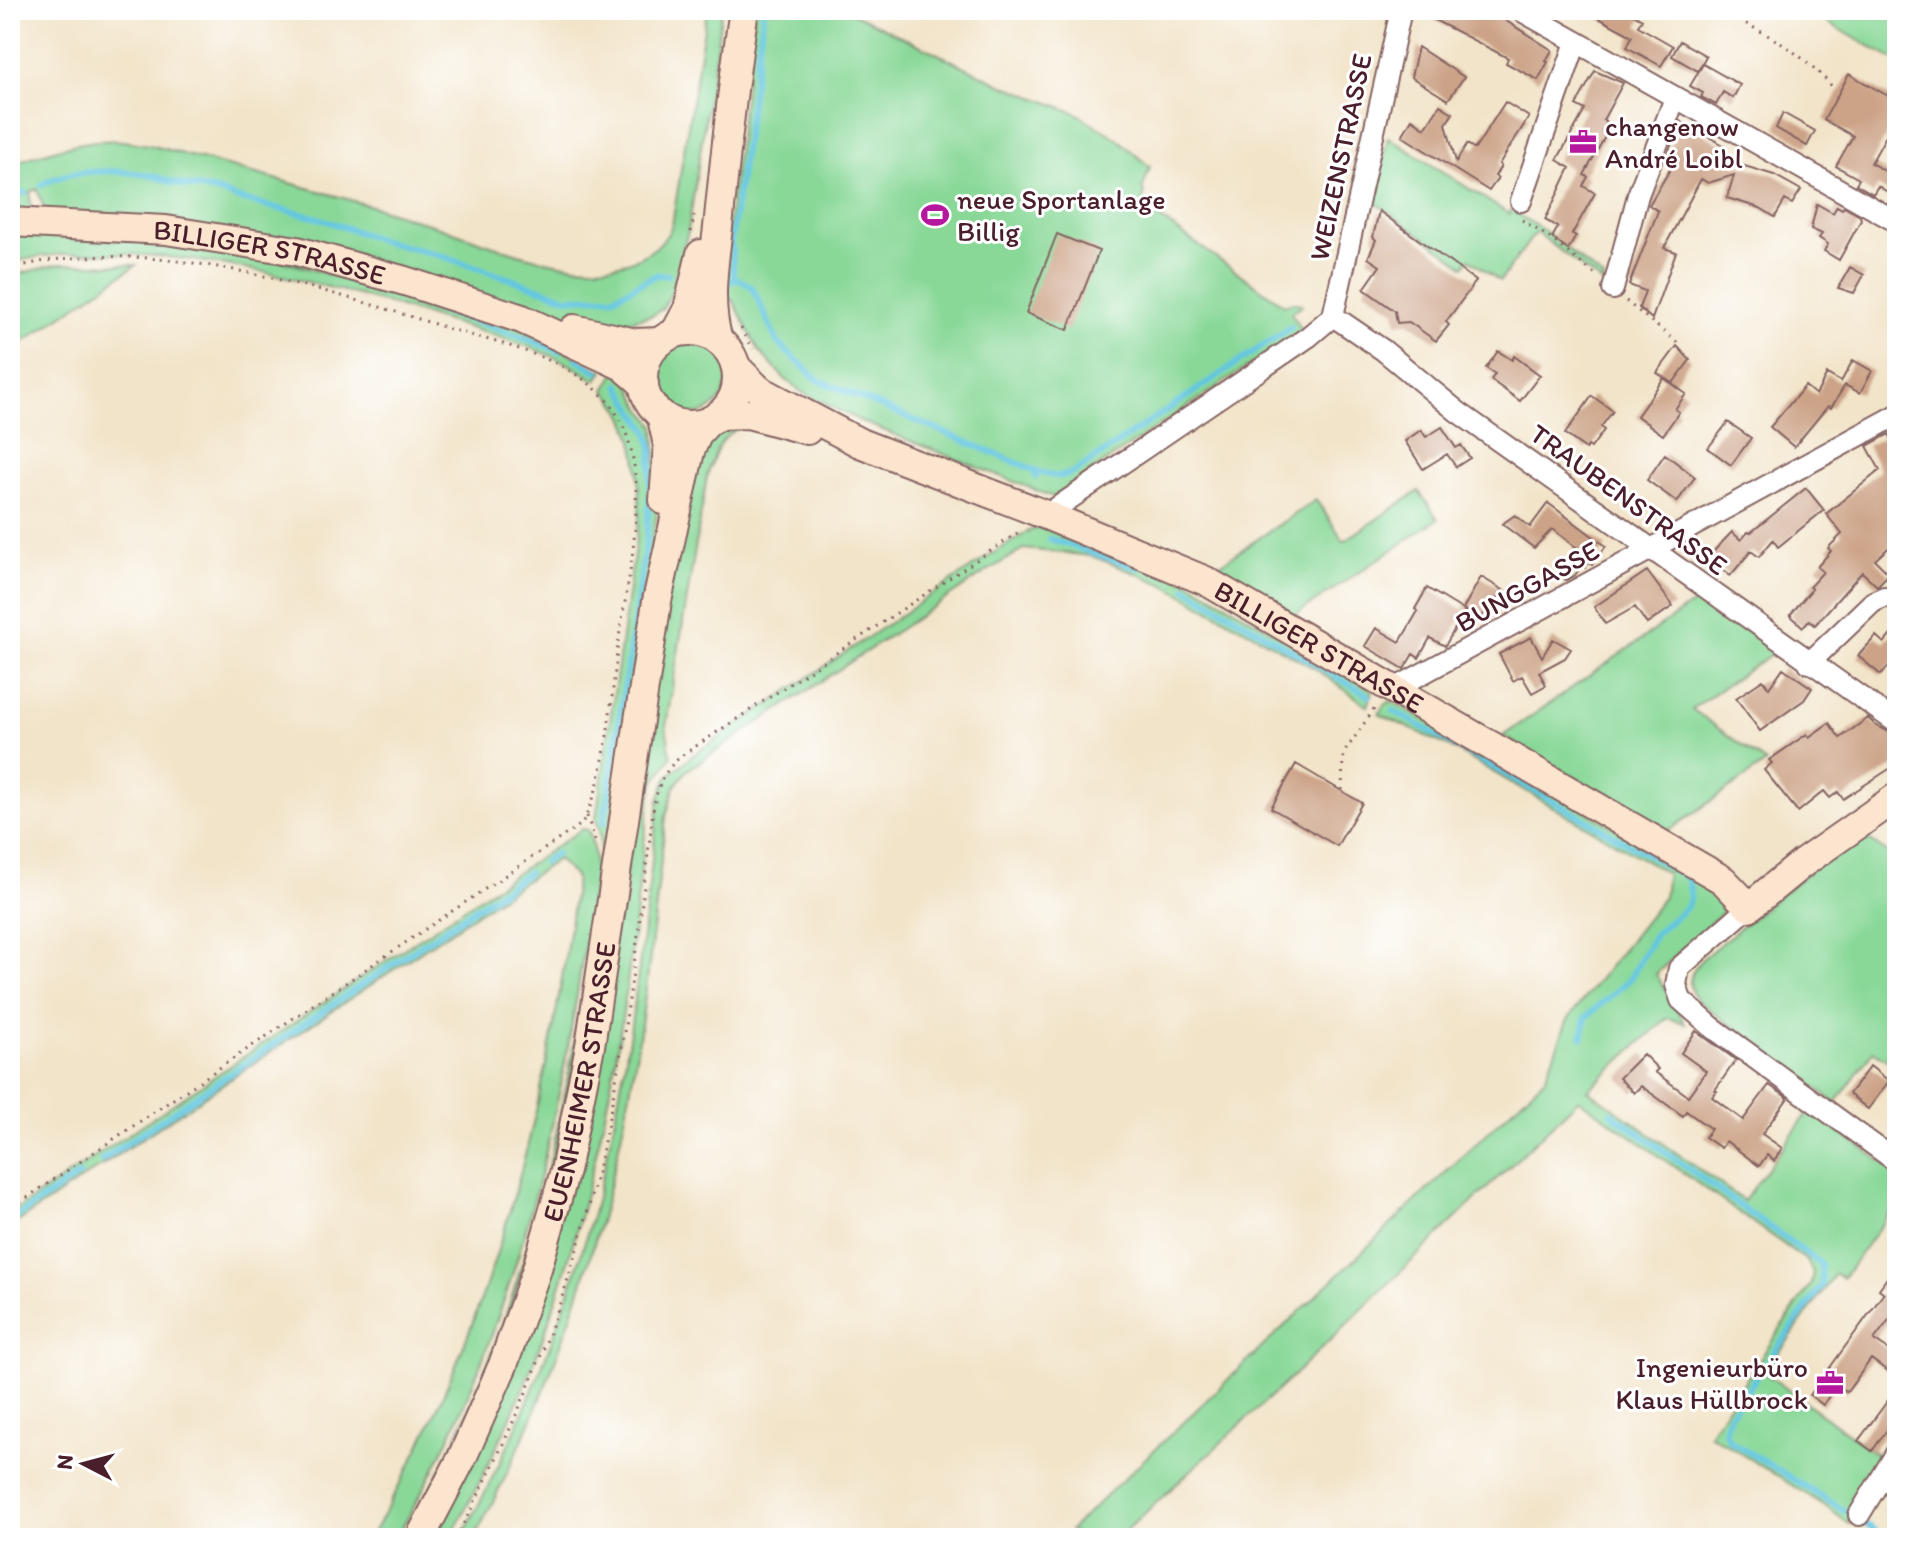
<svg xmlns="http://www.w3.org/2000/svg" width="1907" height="1548" viewBox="0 0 1907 1548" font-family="Itim,sans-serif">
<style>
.green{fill:#89d898;stroke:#6a7c62;stroke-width:2}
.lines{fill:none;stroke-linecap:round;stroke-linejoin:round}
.stream{stroke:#63c6e1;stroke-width:6}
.building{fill:#cca387}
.street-casing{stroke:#856462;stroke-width:24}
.secondary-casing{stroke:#856462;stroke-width:32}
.path{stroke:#856462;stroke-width:3;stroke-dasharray:2 6;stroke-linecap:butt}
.street{stroke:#fff;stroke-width:20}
.secondary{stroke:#fce5cf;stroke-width:28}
.labels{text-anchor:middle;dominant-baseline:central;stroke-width:6;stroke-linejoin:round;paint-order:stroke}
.poi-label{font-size:28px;fill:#4a1f2b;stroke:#fff;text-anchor:start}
.street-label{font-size:28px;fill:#4a1f2b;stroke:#fff}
</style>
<rect width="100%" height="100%" fill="#fff"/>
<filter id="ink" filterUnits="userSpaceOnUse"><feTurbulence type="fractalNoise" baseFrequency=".0125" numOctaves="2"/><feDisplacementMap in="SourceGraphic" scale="16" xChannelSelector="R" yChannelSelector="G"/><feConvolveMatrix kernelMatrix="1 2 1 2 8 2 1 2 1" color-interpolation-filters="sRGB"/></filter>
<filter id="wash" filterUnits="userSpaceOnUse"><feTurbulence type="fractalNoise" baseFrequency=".006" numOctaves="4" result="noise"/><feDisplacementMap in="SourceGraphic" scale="32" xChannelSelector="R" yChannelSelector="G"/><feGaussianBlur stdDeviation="1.8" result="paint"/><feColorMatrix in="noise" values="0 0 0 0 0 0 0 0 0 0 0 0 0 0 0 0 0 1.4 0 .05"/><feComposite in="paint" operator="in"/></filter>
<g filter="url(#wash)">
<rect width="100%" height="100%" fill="#f2e4c9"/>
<!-- green -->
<path class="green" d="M707 10H722L688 231 672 291 663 308 653 315 627 321 619 326 571 322 515 307 46 213 37 189 30 192 31 211 10 213V164C45 153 85 137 122 141 156 144 190 157 223 165 295 184 368 204 439 227 487 243 540 266 591 267 623 267 660 256 672 225Z
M755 10H846L1003 85 1076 113 1119 140 1150 167 1142 190 1145 193 1141 205 1284 305 1295 302 1302 305 1291 313 1302 330 1053 497 865 423 803 393 785 379 759 351 733 300 719 296Z
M1805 10H1897V62L1896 61Z
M1388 137 1509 214 1511 210 1547 233 1604 279 1603 284 1536 232 1500 281 1469 259 1464 266 1373 201Z
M10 232 242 250 518 327 603 371 596 381C554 350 500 338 450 322 349 291 248 262 142 255 96 252 55 251 10 263Z
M59 264 136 265 16 347 10 338V276Z
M653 378a37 37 0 1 1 74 0a37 37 0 1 1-74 0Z
M616 371 631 385 639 404 655 426 658 505 581 1028 546 1199 494 1360 408 1538H403C527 1330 570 1103 601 866L600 834 596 819 639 519C640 475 639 424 605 390Z
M715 428H739C718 438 715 455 707 476L666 726 671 757 656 780 650 795C636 903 627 1013 604 1119 587 1195 567 1273 540 1346 515 1412 484 1476 450 1538H433L525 1338 685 495Z
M1419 491 1438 519 1292 617 1213 569 1316 500 1344 541Z
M1038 528H1051L1184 579 1373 691 1368 706 1314 668 1163 584 1092 556 1024 549 989 570 686 771 675 786 666 816C654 919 645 1021 624 1123 594 1267 544 1409 474 1538H461C518 1435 562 1327 593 1213 629 1079 643 938 659 800L668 776 693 755 986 558 1029 531Z
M1705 595 1780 648 1692 709 1766 763 1668 831 1503 736Z
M1391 701 1717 886 1723 905 1721 913 1656 974 1685 1023 1667 1018 1588 1090 1744 1201 1810 1110 1897 1173V1203L1843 1278 1835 1274 1765 1373 1883 1459 1851 1510 1849 1524 1824 1505 1709 1434 1811 1284 1813 1272 1807 1261 1579 1099 1294 1375 1118 1538H1082L1070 1530 1545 1078 1568 1019 1664 897 1667 873 1448 746 1379 714 1383 706Z
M582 829 588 830C603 863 588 921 583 956 553 1158 502 1361 396 1538H370C489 1338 549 1108 576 878L558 859 10 1227V1214Z
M1857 832 1897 859V1067L1873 1051 1836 1103 1697 1000C1685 985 1690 973 1701 960Z"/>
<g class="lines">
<!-- stream -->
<path class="stream" d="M42 185C68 168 122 169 152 176 164 179 175 184 187 186 201 188 224 191 235 198L318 218 383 241 432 253 568 298 614 297 656 275H668
M10 194 25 193
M10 244 13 242
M734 280 731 241 764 10
M729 282 738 279 752 287 778 343 818 380 1034 470 1036 477
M418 303 530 340 560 352
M577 359 598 372
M1034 470C1051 476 1059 480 1076 471L1291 327
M1050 539 1139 568
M1186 588 1369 696
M1394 711 1683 875 1689 881 1690 900 1686 908 1656 933 1629 980 1586 1017 1582 1038
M604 823 647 535 652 448 649 434 619 385
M544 862 556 854
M1611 1113 1821 1264 1822 1285 1729 1416 1725 1432 1730 1441 1845 1511
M102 1160 528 873
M10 1221 79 1175
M1867 1525 1884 1538"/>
</g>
<g id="blocks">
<!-- building -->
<path class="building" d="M1415 10H1476L1492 19 1495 14 1552 50 1546 61 1548 62 1538 80 1506 63 1508 58Z
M1584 10H1626L1642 19 1638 26 1673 46 1661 66 1627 47 1632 36Z
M1680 41 1706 56 1698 71 1672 56Z
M1418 47 1464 77 1448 100 1411 77Z
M1703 64 1740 85 1733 98 1723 92 1716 105 1701 97 1703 93 1690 86Z
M1595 71 1623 83 1603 120 1607 122 1602 131 1607 133 1584 175 1588 177 1583 186 1595 193 1572 234 1576 236 1568 250 1552 238 1558 227 1545 220 1570 168 1557 160 1585 110 1576 105Z
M1849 74 1897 101V116L1871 163 1897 178V198L1878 186 1873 194 1856 184 1859 179 1836 166 1853 136 1824 120Z
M1505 102 1529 117 1499 164 1501 166 1495 176 1498 178 1489 191 1402 136 1412 119 1425 128 1440 105 1453 113 1446 124 1456 162 1467 144 1475 149Z
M1783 113 1815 131 1807 146 1776 128Z
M1680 121 1725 146 1718 158 1774 175 1801 190 1792 204 1785 200 1775 217 1760 208 1727 198 1734 175 1708 183 1701 179 1664 248 1676 252 1652 319 1639 308 1645 291 1629 285 1658 211 1649 205 1672 166 1665 162Z
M1817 204 1833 213 1837 206 1842 209 1844 207 1860 216 1861 220 1839 260 1824 251 1828 244 1819 238 1822 234 1811 229Z
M1379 211 1476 281 1446 322 1449 325 1436 341 1409 322 1397 323 1395 311 1364 289 1380 266 1368 258 1376 240 1373 237Z
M1057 234 1099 251 1068 330 1026 313Z
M1850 267 1864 275 1854 293 1838 288Z
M1677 346 1690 360 1673 383 1657 373Z
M1498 351 1512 360 1514 356 1540 375 1520 401 1491 380 1495 374 1486 368Z
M1853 360 1872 371 1860 393 1845 385 1831 408 1828 406 1794 447 1770 427 1805 386 1816 395 1827 374 1841 382Z
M1664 378 1686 394 1675 409 1679 412 1663 435 1637 416Z
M1592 396 1613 411 1601 427 1604 430 1591 448 1588 446 1586 449 1565 434Z
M1728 422 1751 438 1731 465 1708 448Z
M1442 427 1456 448 1461 445 1470 458 1456 467 1447 454 1423 469 1405 441 1421 430 1426 437Z
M1889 434 1897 449V540L1875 560 1889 574 1877 586 1862 572 1815 625 1809 620 1803 627 1790 615 1812 589 1809 587 1823 572 1817 567 1831 551 1828 548 1842 534 1826 514 1880 470 1867 446Z
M1665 454 1695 477 1677 502 1647 480Z
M1806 488 1824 510 1778 547 1773 540 1759 557 1751 551 1730 576 1708 557 1732 532 1741 540 1748 532 1750 533Z
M1548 503 1606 546 1592 565 1589 563 1585 568 1582 566 1575 575 1566 580 1559 575V568L1571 559 1569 557 1576 547 1552 529 1534 548 1502 524 1515 515 1530 527Z
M1647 571 1673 606 1647 624 1635 607 1605 624 1594 607Z
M1481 577 1503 590 1480 619 1463 609Z
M1427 588 1465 611 1445 646 1430 638 1419 658 1413 654 1404 669 1365 646 1376 628 1400 642 1418 611 1415 609Z
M1897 628V657L1881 675 1858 656 1876 636 1884 643Z
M1531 637 1542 657 1553 639 1571 649 1565 658 1539 672 1546 685 1532 693 1522 676 1513 681 1499 654Z
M1783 668 1812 688 1804 700 1760 731 1736 698 1763 680 1769 688Z
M1868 718 1875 725 1897 736V764L1843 799 1838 792 1830 798 1824 791 1798 812 1764 770 1772 763 1769 760 1807 734 1809 737 1829 723 1840 738Z
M1296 764 1362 803 1337 846 1271 808Z
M1696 1031 1736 1060 1715 1090 1717 1091 1712 1097 1743 1120 1769 1085 1788 1098 1762 1134 1782 1148 1774 1161 1767 1155 1759 1166 1726 1141 1721 1148 1705 1137 1711 1129 1686 1111 1683 1116 1641 1086 1634 1093 1619 1078 1643 1054 1658 1069 1655 1072 1688 1096 1706 1071 1681 1053Z
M1870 1066 1889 1081 1868 1109 1849 1094Z
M1897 1264V1309L1874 1340 1897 1356V1378L1871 1359 1847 1392 1837 1384 1823 1405 1810 1395 1884 1293 1879 1289Z
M1897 1388V1416L1872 1451 1858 1441Z"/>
</g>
</g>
<g filter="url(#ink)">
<use href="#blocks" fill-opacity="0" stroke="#856462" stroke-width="2"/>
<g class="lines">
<!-- street casing -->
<g class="street-casing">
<path id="street" d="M1520 10 1897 222
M1521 201 1576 42
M1613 289 1638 195 1675 98
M1333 316 1383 350 1458 412 1897 723
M1046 515 1308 337 1333 316 1401 10
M1809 663 1873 602 1884 597H1897
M1394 689 1897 415
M1749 907 1679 968 1676 985 1681 1000 1712 1027 1897 1162
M1859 1515 1897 1452"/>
</g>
<!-- secondary casing -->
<g class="secondary-casing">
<g id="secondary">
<path id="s1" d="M10 222 166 230 297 251 405 281 522 319 623 366 644 384"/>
<path d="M574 329 635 343 660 342"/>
<circle cx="690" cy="378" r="47"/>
<path d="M675 333 688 309 701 254"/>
<path d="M718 340C706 301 715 258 719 218 726 148 733 79 744 10"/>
<path id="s2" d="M736 367 759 390 860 443 1046 515 1206 581 1723 880 1749 907 1803 863 1897 797"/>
<path d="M661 414 668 445 664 500"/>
<path d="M718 415 748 414 807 430"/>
<path id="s3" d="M420 1538 462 1458 503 1365 536 1272 565 1171 590 1046 657 601 690 451 698 433 709 421"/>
</g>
</g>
<!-- path -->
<path class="path" d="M1717 10C1763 31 1802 51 1835 90
M1522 220 1547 236 1596 275
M691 232 694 215
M10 269C141 231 321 288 447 328 506 346 586 359 619 418 653 479 628 578 618 644 612 688 606 793 580 825L10 1209
M1626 301 1679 344
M741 328 753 349
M1342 790 1343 759 1346 750 1376 706
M587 816 596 843
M456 1538C500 1455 538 1372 567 1282 616 1131 634 970 653 812 657 786 663 770 684 754L1022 530"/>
<!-- street -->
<use href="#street" class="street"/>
<!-- secondary -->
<use href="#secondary" class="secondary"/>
</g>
</g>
<!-- icons -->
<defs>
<g id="office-bare" transform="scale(2.16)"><path d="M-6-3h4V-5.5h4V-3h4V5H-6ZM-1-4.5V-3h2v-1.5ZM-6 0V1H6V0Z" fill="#b5179e" stroke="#fff" stroke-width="2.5" paint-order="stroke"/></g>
<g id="stadium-bare" transform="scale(2.16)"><path d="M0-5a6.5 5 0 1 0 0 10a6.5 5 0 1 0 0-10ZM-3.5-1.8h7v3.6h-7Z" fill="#b5179e" stroke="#fff" stroke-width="2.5" paint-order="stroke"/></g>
</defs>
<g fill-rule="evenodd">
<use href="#office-bare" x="1583" y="142"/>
<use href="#stadium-bare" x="935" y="215"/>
<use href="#office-bare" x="1830" y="1383"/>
</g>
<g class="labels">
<!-- poi labels -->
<g class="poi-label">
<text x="1605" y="126">changenow<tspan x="1605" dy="32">André Loibl</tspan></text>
<text x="957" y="199">neue Sportanlage<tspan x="957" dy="32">Billig</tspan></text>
<text x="1808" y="1367" text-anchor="end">Ingenieurbüro<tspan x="1808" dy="32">Klaus Hüllbrock</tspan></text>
</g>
<!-- street labels -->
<g class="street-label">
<text transform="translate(1340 157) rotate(-78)">WEIZENSTRASSE</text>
<text stroke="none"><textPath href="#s1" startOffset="262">BILLIGER STRASSE</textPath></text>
<text transform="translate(1629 499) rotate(36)">TRAUBENSTRASSE</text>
<text transform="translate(1527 586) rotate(-29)">BUNGGASSE</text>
<text stroke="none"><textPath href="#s2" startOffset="650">BILLIGER STRASSE</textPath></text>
<text stroke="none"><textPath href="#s3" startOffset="486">EUENHEIMER STRASSE</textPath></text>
</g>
</g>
<!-- margin -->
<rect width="1907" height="1548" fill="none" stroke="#fff" stroke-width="40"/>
<!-- north arrow -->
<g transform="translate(84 1464) rotate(276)" stroke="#ffffff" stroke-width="6" paint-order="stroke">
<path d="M0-6L14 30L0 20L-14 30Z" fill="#4a1f2b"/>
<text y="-12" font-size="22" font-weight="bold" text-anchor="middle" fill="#4a1f2b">N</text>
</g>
</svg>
